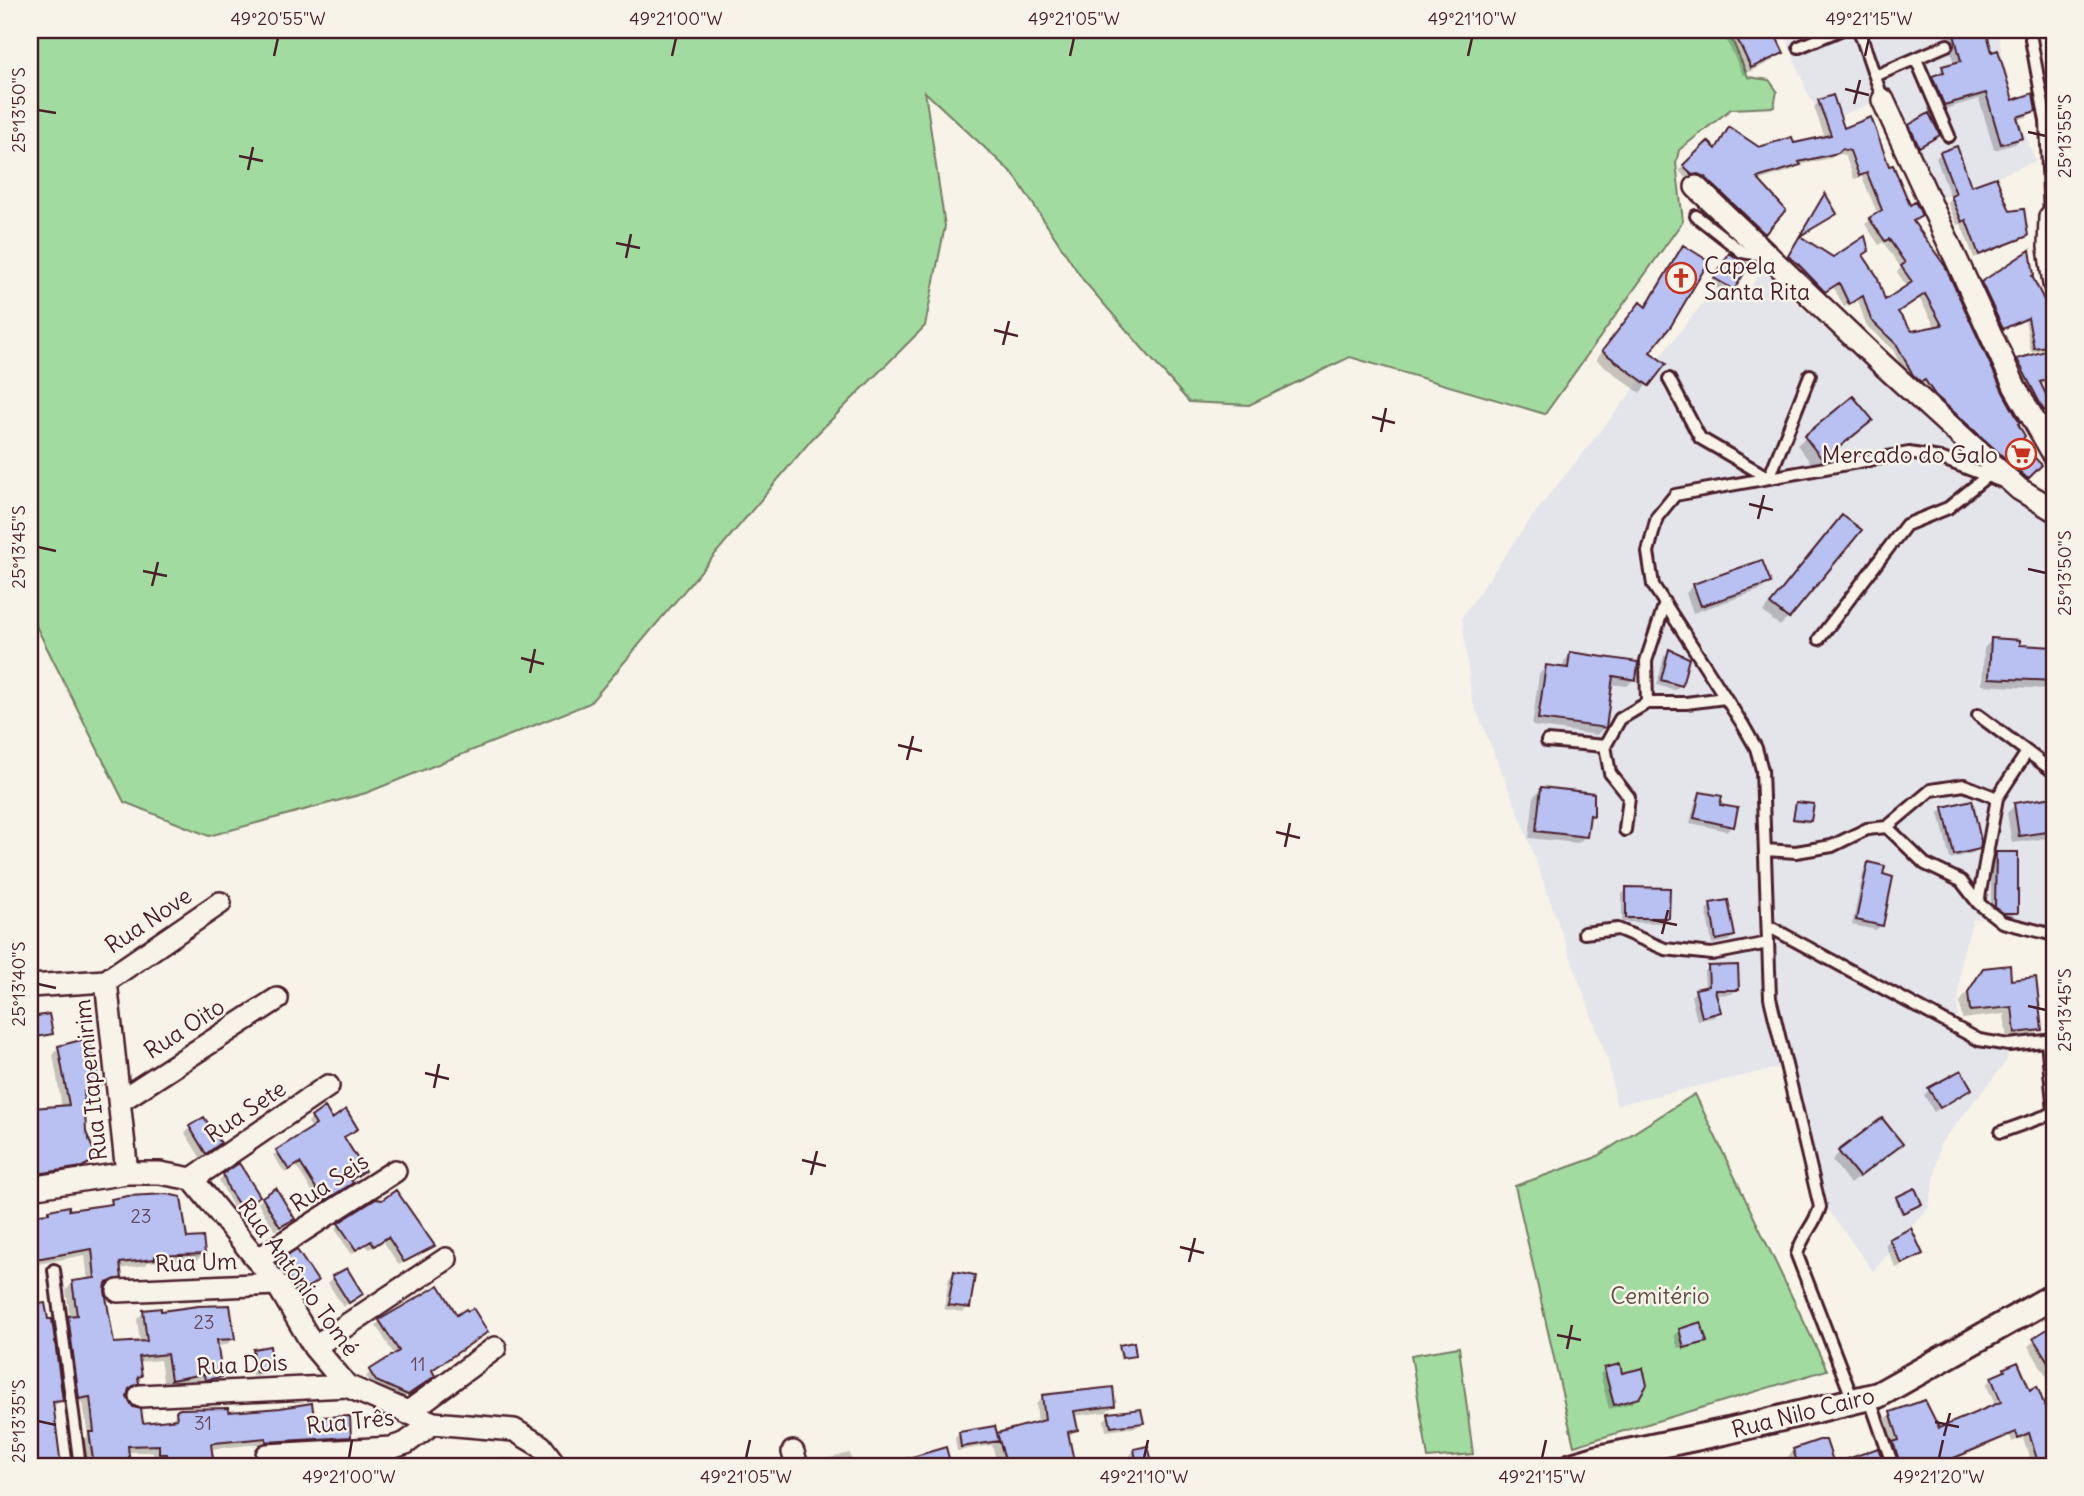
<svg xmlns="http://www.w3.org/2000/svg" width="2084" height="1496" viewBox="0 0 2084 1496" font-family="Delius,sans-serif">
<style>
.built{fill:#e4e4eb}
.green{fill:#a2db9f;stroke:#767d65;stroke-width:2}
.shadow{fill:#0003;fill-rule:evenodd}
.building{fill:#b8c1f2;stroke:#4a1f2b;stroke-width:2;fill-rule:evenodd}
.lines{fill:none;stroke-linecap:round;stroke-linejoin:round}
.service-casing{stroke:#4a1f2b;stroke-width:16}
.minor-casing{stroke:#4a1f2b;stroke-width:26}
.tertiary-casing{stroke:#4a1f2b;stroke-width:30}
.service{stroke:#f7f3e8;stroke-width:10}
.minor{stroke:#f7f3e8;stroke-width:21}
.tertiary{stroke:#f7f3e8;stroke-width:24}
.ticks{fill:none;stroke:#4a1f2b;stroke-width:2.5}
.labels{text-anchor:middle;dominant-baseline:central;stroke-width:5;stroke-linejoin:round;paint-order:stroke}
.number-label{font-size:19px;fill:#66485d}
.poi-label{font-size:23px;fill:#4a1f2b;stroke:#f7f3e8;text-anchor:start}
.street-label{font-size:23px;fill:#4a1f2b;stroke:#f7f3e8}
.park-label{font-size:23px;fill:#604e48;stroke:#f7f3e8}
.neatline{fill:none;stroke:#4a1f2b;stroke-width:2.5}
.ticks-label{font-size:18px;text-anchor:middle;fill:#4a1f2b}
</style>
<rect width="100%" height="100%" fill="#f7f3e8"/>
<filter id="ink" filterUnits="userSpaceOnUse"><feTurbulence type="fractalNoise" baseFrequency=".0143" numOctaves="2"/><feDisplacementMap in="SourceGraphic" scale="14" xChannelSelector="R" yChannelSelector="G"/><feConvolveMatrix kernelMatrix="1 2 1 2 8 2 1 2 1" color-interpolation-filters="sRGB"/></filter>
<g filter="url(#ink)">
<!-- built -->
<path class="built" d="M1783 30H1997L2015 110 2036 161 1929 203 1885 97 1826 122 1808 94Z
M1763 268 1788 296 2054 521V930L2004 918 1973 919 1961 960 1957 1027 2009 1045 2006 1062 1940 1144 1929 1207 1873 1271 1817 1195 1786 1066 1616 1105 1609 1064 1520 817 1472 700 1462 617 1534 514 1719 283 1741 303Z"/>
<!-- green -->
<path class="green" d="M30 30H1728L1748 77 1769 80 1777 91 1774 107 1731 109 1679 150 1676 163 1683 221 1545 414 1350 357 1249 405 1189 402 1083 280 1014 175 925 92 945 226 925 326 812 439 590 703 366 793 209 836 124 802 30 614Z
M1695 1094 1827 1370 1574 1446 1515 1186 1594 1158Z
M1459 1347 1473 1454 1428 1458 1411 1355Z"/>
<!-- shadow -->
<path class="shadow" d="M1721 30H1778L1775 33 1782 52 1774 60 1743 75Z
M1945 30H1984L1990 54 2011 102 2034 110 2027 117 2017 120 2021 137 2015 144 1994 150 1979 99 1938 111 1926 84 1937 76 1943 67 1954 64Z
M2048 30H2054V41L2053 42Z
M1819 102 1843 131 1888 169 1909 207 1920 216 1912 223 2016 425 2017 443 2035 470 2021 482 1930 400 1919 383 1915 386 1908 380 1893 350 1866 325 1858 300 1844 307 1833 286 1820 296 1784 262 1820 201 1825 196 1835 214 1799 237 1833 259 1862 256 1884 302 1907 287 1897 272 1901 268 1883 242 1879 245 1865 224 1878 215 1862 177 1854 179 1845 155 1836 153 1831 158 1799 165 1793 170 1757 181 1784 210 1759 237 1693 178 1687 179 1679 171 1708 144 1715 150 1725 135 1759 149 1825 138 1814 107ZM1919 298 1936 328 1912 333 1897 313Z
M1910 126 1938 135 1914 151 1905 131Z
M1941 153 1970 188 2009 213 2026 235 2021 240 1974 258 1961 224 1957 225 1947 202 1951 199 1936 158Z
M1684 247 1648 353 1663 364 1640 393 1596 360 1632 312 1640 304 1644 307 1676 255Z
M1729 255 1733 289 1728 294 1710 284Z
M2031 277 2049 315 2054 344 2050 348 2031 352 2025 320 1999 332 1978 288 1982 284Z
M2044 353 2052 378 2047 383 2039 385 2050 407 2039 415 2013 366 2018 361Z
M1853 398 1863 428 1814 467 1797 445Z
M1835 525 1788 618 1780 626 1763 612Z
M1769 582 1761 590 1693 613 1686 593 1694 585Z
M1992 640 2018 647 2054 649V681L2046 689 1982 685 1984 648Z
M1669 652 1680 685 1675 690 1657 685 1664 656Z
M1571 654 1634 679 1627 686 1610 684 1604 727 1597 735 1532 726 1539 674 1546 667 1563 669 1564 661Z
M1541 789 1592 815 1588 820 1586 836 1578 843 1529 838 1534 796Z
M1701 794 1718 806 1732 826 1727 831 1690 823 1696 799Z
M2054 799V837L2012 843 2007 813 2015 805Z
M1796 804 1809 821 1807 823 1792 820Z
M1944 808 1978 848 1973 853 1950 859 1939 813Z
M1996 854 2016 912 2011 917H1997L1991 912V859Z
M1869 864 1881 925 1876 930 1852 925 1864 869Z
M1627 889 1668 918 1663 923 1622 922V894Z
M1711 905 1733 936 1728 941 1712 944 1706 910Z
M1709 967 1737 989 1732 994 1715 995 1719 1012 1714 1017 1697 1021 1691 996 1696 991 1705 989 1704 972Z
M1984 970 2010 982 2040 1029 2032 1037 2007 1040 2004 1014 1962 1019 1960 1002Z
M33 1019 51 1033 35 1038 31 1021Z
M59 1047 98 1086 91 1092 82 1095 84 1132 95 1159 88 1165 74 1172 30 1179V1114L34 1110 62 1107 53 1054Z
M1970 1089 1934 1112 1924 1095 1929 1090Z
M312 1118 332 1121 356 1129 343 1138 363 1171 347 1186 320 1204 296 1166 285 1173 273 1155 312 1129 308 1122Z
M190 1128 214 1148 200 1157 185 1133Z
M1900 1144 1850 1184 1832 1160 1840 1152Z
M224 1175 253 1200 235 1211 219 1180Z
M263 1198 292 1218 275 1231 258 1203Z
M1897 1198 1918 1206 1901 1214 1895 1200Z
M112 1201 185 1240 204 1253 197 1260 148 1262 146 1265 119 1269 120 1277 113 1284 104 1287 112 1345 140 1343 137 1319 144 1312 160 1313 233 1339 226 1345 216 1346 221 1377 214 1384 199 1386 198 1380 164 1386 160 1360 138 1362 140 1376 137 1379V1382L126 1392 125 1398 141 1425 170 1422 177 1412 313 1419 349 1436 342 1443 260 1448 259 1444 210 1449 211 1466H162L161 1460H153V1452H126L128 1466H87L83 1441 88 1436 83 1403 73 1405 62 1325 70 1317 66 1290 73 1283 88 1281 85 1255 32 1265 38 1306 62 1400 52 1408 60 1466H30V1217L46 1215 50 1211 68 1212 106 1207Z
M2054 1221V1263L2053 1222Z
M340 1224 432 1246 399 1265 383 1241 369 1249 366 1245 351 1254 335 1229Z
M1890 1240 1921 1254 1916 1259 1896 1268 1885 1245Z
M281 1262 315 1281 295 1296 276 1267Z
M954 1273 968 1307 963 1312 944 1309 949 1278Z
M333 1278 361 1294 343 1307 328 1283Z
M380 1321 430 1371 429 1380 402 1399 372 1385 366 1376 395 1356 376 1325Z
M2054 1327V1388L2028 1346Z
M1680 1330 1705 1341 1701 1345V1341L1678 1348 1674 1335Z
M1120 1346 1134 1356 1120 1360 1118 1348Z
M254 1350 271 1369 266 1374 252 1376 249 1355Z
M1605 1369 1621 1375 1637 1397 1632 1403 1609 1409 1600 1374Z
M2005 1369 2029 1393 2036 1389 2054 1435V1466H2032L2023 1438 2012 1442 2010 1436 1938 1466H1894L1888 1449 1893 1444 1885 1419 1891 1414 1939 1430 1996 1407 1986 1384Z
M1043 1397 1113 1405 1106 1412 1073 1416 1076 1430 1068 1437 1072 1463 1083 1461 1084 1466H998L992 1445 957 1451 955 1438 960 1433 996 1436 1038 1423 1036 1404Z
M1109 1415 1142 1422 1137 1427 1106 1431 1104 1420Z
M1824 1442 1832 1466H1790L1787 1457 1794 1451Z
M1147 1448 1151 1466H1132L1130 1455 1135 1451Z
M850 1453 853 1466H819L825 1459Z
M513 1458 514 1466H470L477 1459Z
M431 1461 432 1466H395L399 1462Z"/>
<!-- building -->
<path class="building" d="M1733 30H1773L1784 53 1751 68Z
M1953 30H1986L1992 52 1998 50 2013 100 2033 93 2036 111 2017 117 2023 138 2001 144 1986 93 1944 105 1932 76 1944 72 1942 66 1961 61Z
M1833 95 1844 128 1871 117 1889 166 1893 165 1910 205 1915 202 1919 209 1922 216 1913 221 1945 266 2003 392 2020 423 2018 424 2025 436 2020 443 2042 465 2028 479 1935 395 1925 380 1921 382 1913 375 1897 345 1871 320 1863 296 1849 304 1839 283 1825 292 1799 265 1788 256 1825 193 1837 214 1800 236 1833 257 1865 236 1869 251 1863 255 1877 276 1885 300 1912 282 1901 266 1905 263 1889 239 1885 241 1869 218 1882 210 1867 173 1859 176 1850 151 1842 149 1838 153 1799 162 1801 165 1757 178 1786 210 1765 234 1705 177 1698 174 1692 175 1683 165 1708 141 1716 149 1729 127 1759 147 1792 137 1794 143 1831 135 1818 100ZM1925 294 1942 325 1912 331 1898 312Z
M1929 113 1940 135 1919 147 1909 125Z
M1957 146 1971 186 1996 177 2010 211 2024 209 2028 236 1979 255 1966 220 1962 222 1951 196 1956 194 1940 152Z
M1683 245 1709 261 1671 326 1650 352 1666 364 1649 386 1602 351 1640 302 1646 307Z
M2030 250 2034 275 2032 276 2051 314 2054 334V345L2034 348 2028 318 2003 329 1981 282Z
M1729 253 1749 265 1734 290 1714 278Z
M2045 351 2054 378 2040 382 2052 407 2044 411 2017 359Z
M1853 396 1873 420 1823 460 1804 436Z
M1842 515 1862 530 1789 619 1770 604Z
M1762 560 1771 583 1701 606 1693 584Z
M1991 638 2020 640V645L2054 647V681L1989 678Z
M1669 649 1689 658 1682 686 1661 680Z
M1570 652 1638 662 1636 680 1613 676 1606 728 1538 719 1546 665 1568 668Z
M1541 787 1594 793V816L1590 815 1587 837 1536 831Z
M1700 792 1722 796 1720 805 1738 808 1734 827 1694 818Z
M2054 797V831L2019 836 2014 803Z
M1972 800 1981 841 1980 849 1954 855 1943 807Z
M1796 802 1814 804 1811 821 1793 819Z
M1996 852H2018V913H2003L1995 907Z
M1868 862 1885 866 1883 874 1893 877 1883 926 1856 920Z
M1626 887 1670 888 1669 918H1626Z
M1728 900 1735 936 1716 940 1710 903Z
M1738 965 1739 990H1715L1721 1012 1702 1017 1695 989 1709 986 1708 966Z
M2010 965 2011 980 2036 977 2042 1030 2015 1033 2012 1007 1970 1011 1968 992 1983 968Z
M49 1014 53 1034 36 1037 32 1017Z
M89 1038 100 1086 84 1091 86 1132 97 1159 82 1167 30 1175V1114L33 1108 69 1105 58 1046Z
M1961 1070 1972 1089 1940 1108 1928 1088Z
M325 1107 332 1119 346 1109 358 1129 344 1137 365 1171 351 1180 353 1183 324 1201 300 1163 289 1170 276 1150 316 1125 311 1117Z
M204 1117 221 1143 206 1154 189 1126Z
M1882 1118 1903 1144 1859 1177 1838 1151Z
M239 1163 260 1196 241 1208 229 1190 223 1174Z
M276 1188 295 1219 280 1227 262 1197Z
M1915 1188 1922 1204 1903 1213 1896 1197Z
M396 1190 435 1246 404 1262 388 1237 374 1246 371 1241 356 1250 338 1223 376 1199 382 1200Z
M167 1194 181 1197 187 1238 203 1237 205 1254 155 1256V1259L120 1263 122 1278 106 1283 105 1291 114 1343 147 1341 143 1310 161 1308V1311L198 1306 230 1305 235 1339 217 1340 222 1377 205 1380 204 1374 171 1380 167 1354 139 1357 142 1376 138 1377 139 1383 129 1389 127 1397 133 1407 141 1409 143 1423 177 1419 176 1411 180 1409 228 1408 229 1412 280 1408 312 1403 314 1417 350 1416 351 1437 266 1442V1438L214 1443 211 1444 214 1466H169L167 1454H159V1445L128 1446 130 1466H94L89 1432H94L90 1397 79 1399 68 1316 77 1315 72 1281 95 1278 92 1249 30 1260V1215L49 1213V1210L69 1206V1210L112 1204 111 1199 128 1196Z
M1911 1228 1923 1254 1902 1264 1889 1239Z
M297 1250 318 1281 300 1292 296 1285 294 1287 279 1261Z
M347 1268 363 1294 349 1303 332 1276Z
M954 1271 975 1275 970 1308 948 1305Z
M439 1285 457 1315 466 1309 468 1311 473 1308 488 1332 432 1370 435 1376 408 1395 376 1381 369 1370 399 1351 379 1320Z
M45 1303 48 1319H52L63 1401 53 1402 61 1466H30V1305Z
M1701 1322 1707 1342 1684 1348 1679 1329Z
M2054 1325V1371L2033 1338Z
M1134 1342 1136 1356 1122 1358 1119 1345Z
M270 1346 273 1369 256 1372 253 1349Z
M2018 1362 2030 1390 2037 1386 2054 1430V1466H2039L2029 1433 2018 1438 2016 1432 1954 1458 1955 1466H1936L1935 1460 1901 1466 1893 1442 1899 1440 1890 1412 1925 1400 1939 1428 2001 1402 1991 1377 2005 1371 2004 1368Z
M1620 1364 1622 1373 1643 1368 1647 1385 1639 1398 1614 1405 1604 1368Z
M1113 1387 1115 1406 1074 1411 1078 1430 1068 1432 1075 1466H1007L997 1433 1045 1420 1042 1395Z
M1141 1409 1144 1423 1111 1427 1108 1413Z
M995 1426 999 1441 961 1447 959 1432Z
M1819 1440H1826L1834 1464 1878 1448 1885 1466H1798L1793 1449Z
M1148 1446 1153 1466H1137L1134 1449Z
M946 1447 951 1466H895V1462Z"/>
<g class="lines">
<!-- service casing -->
<g class="service-casing">
<path id="service" d="M1859 30 1883 100
M2031 39 2046 121 2050 217
M1799 47 1840 30
M1916 59 1949 136
M1875 76 1947 45
M1696 216 1742 252 1754 254 1760 247
M1669 379 1700 438 1769 478 1810 375
M1819 639 1906 525 1948 508 1987 476
M1647 703H1686L1725 698
M1978 715 2054 772
M1547 741 1605 746
M1887 827 1925 864 1961 881 1978 903 2002 922 2054 935
M1625 830 1629 797 1610 773 1605 746 1620 719 1647 703 1646 661 1665 603
M1765 850 1796 852 1832 846 1867 829 1887 827 1931 790 1964 785 1997 798 2027 752
M1978 903 1997 798
M1768 926 1979 1040 2009 1045 2054 1040
M1584 933 1618 929 1665 949 1712 954 1768 943
M2047 1041 2054 1112
M2001 1132 2054 1113
M54 1270 80 1466
M1869 1397 1893 1466
M1853 1400 1797 1255C1801 1236 1815 1225 1820 1207L1770 998 1762 770 1756 748 1743 725 1653 585 1648 552 1657 517 1675 495 1909 453 1940 458 2003 482"/>
</g>
<!-- minor casing -->
<g class="minor-casing">
<path id="minor" d="M1883 100 2015 387 2054 455
M1696 187 1883 365 2019 489 2054 510
M2054 213 2050 217 2049 247 2054 284
M106 981 127 1173
M106 981 220 903
M30 986 106 981
M120 1101 277 999
M192 1179 328 1086
M30 1188 127 1173H160L192 1179 277 1284 314 1347 347 1386 433 1423 514 1430 541 1446 556 1466
M257 1260 395 1171
M118 1291 277 1284
M314 1347 446 1259
M140 1396 347 1386
M407 1413 495 1348
M793 1452 797 1466
M267 1455 391 1448 406 1443 433 1423"/>
</g>
<!-- tertiary casing -->
<g class="tertiary-casing">
<path id="tertiary" d="M1572 1466 1599 1458 1728 1431 1878 1395 2054 1296"/>
</g>
<!-- service -->
<use href="#service" class="service"/>
<!-- minor -->
<use href="#minor" class="minor"/>
<!-- tertiary -->
<use href="#tertiary" class="tertiary"/>
</g>
</g>
<!-- ticks -->
<path class="ticks" d="M274 56 278 38M672 56 676 38M1070 56 1074 38M1468 56 1472 38M1865 56 1869 38M1845 89 1869 95M1854 104 1860 80M38 110 56 113M2028 132 2046 136M239 156 263 161M248 170 253 147M616 243 640 248M626 258 631 234M994 330 1018 336M1003 345 1009 321M1372 417 1395 423M1381 432 1386 408M1749 504 1773 510M1758 519 1764 495M38 547 56 551M2028 569 2046 573M143 571 167 576M152 586 158 562M521 658 544 664M530 673 535 649M898 745 922 751M907 760 913 736M1276 832 1300 838M1285 847 1290 823M1653 920 1677 925M1662 934 1668 910M38 984 56 988M2028 1006 2046 1010M425 1073 449 1079M434 1088 439 1064M802 1160 826 1166M811 1175 817 1151M1180 1247 1204 1253M1189 1262 1195 1238M1557 1335 1581 1340M1567 1349 1572 1325M38 1421 56 1425M1935 1422 1959 1427M1944 1436 1950 1413M349 1458 352 1440M746 1458 750 1440M1144 1458 1148 1440M1542 1458 1546 1440M1939 1458 1943 1440"/>
<!-- icons -->
<defs>
<g id="church-ring" transform="scale(1.575)"><circle r="9.5" fill="#f7f3e8" stroke="#c8321e" stroke-width="1.5"/><path d="M-1.2-6h2.4v3.5h3.3v2.4h-3.3V6h-2.4V-.1h-3.3v-2.4h3.3Z" fill="#c8321e"/></g>
<g id="supermarket-ring" transform="scale(1.575)"><circle r="9.5" fill="#f7f3e8" stroke="#c8321e" stroke-width="1.5"/><path d="M-6-5.5h2.5l.6 2H6L4.5 2H-2.5L-4.4-4H-6ZM-1.5 3.2a1.3 1.3 0 1 0 .1 0ZM3 3.2a1.3 1.3 0 1 0 .1 0Z" fill="#c8321e"/></g>
</defs>
<g fill-rule="evenodd">
<use href="#church-ring" x="1681" y="278"/>
<use href="#supermarket-ring" x="2021" y="454"/>
</g>
<g class="labels">
<!-- number labels -->
<g class="number-label">
<text x="141" y="1216">23</text>
<text x="204" y="1322">23</text>
<text x="418" y="1364">11</text>
<text x="203" y="1423">31</text>
</g>
<!-- poi labels -->
<g class="poi-label">
<text x="1704" y="265">Capela<tspan x="1704" dy="26">Santa Rita</tspan></text>
<text x="1998" y="454" text-anchor="end">Mercado do Galo</text>
</g>
<!-- street labels -->
<g class="street-label">
<text transform="translate(148 920) rotate(-34)">Rua Nove</text>
<text transform="translate(184 1028) rotate(-33)">Rua Oito</text>
<text transform="translate(90 1080) rotate(-96)">Rua Itapemirim</text>
<text transform="translate(245 1111) rotate(-34)">Rua Sete</text>
<text transform="translate(329 1182) rotate(-33)">Rua Seis</text>
<text transform="translate(196 1262) rotate(-2)">Rua Um</text>
<text transform="translate(299 1277) rotate(54)">Rua Antônio Tomé</text>
<text transform="translate(242 1364) rotate(-3)">Rua Dois</text>
<text transform="translate(1803 1412) rotate(-14)">Rua Nilo Cairo</text>
<text transform="translate(350 1421) rotate(-6)">Rua Três</text>
</g>
<!-- park labels -->
<g class="park-label">
<text x="1660" y="1295">Cemitério</text>
</g>
</g>
<!-- margin -->
<rect width="2084" height="1496" fill="none" stroke="#f7f3e8" stroke-width="77"/>
<rect x="38" y="38" width="2008" height="1420" class="neatline"/>
<g class="ticks-label">
<text x="278" y="25">49°20'55"W</text>
<text x="676" y="25">49°21'00"W</text>
<text x="1074" y="25">49°21'05"W</text>
<text x="1472" y="25">49°21'10"W</text>
<text x="1869" y="25">49°21'15"W</text>
<text transform="translate(19 110) rotate(-90)" y="6">25°13'50"S</text>
<text transform="translate(2065 136) rotate(-90)" y="6">25°13'55"S</text>
<text transform="translate(19 547) rotate(-90)" y="6">25°13'45"S</text>
<text transform="translate(2065 573) rotate(-90)" y="6">25°13'50"S</text>
<text transform="translate(19 984) rotate(-90)" y="6">25°13'40"S</text>
<text transform="translate(2065 1010) rotate(-90)" y="6">25°13'45"S</text>
<text transform="translate(19 1421) rotate(-90)" y="6">25°13'35"S</text>
<text x="349" y="1483">49°21'00"W</text>
<text x="746" y="1483">49°21'05"W</text>
<text x="1144" y="1483">49°21'10"W</text>
<text x="1542" y="1483">49°21'15"W</text>
<text x="1939" y="1483">49°21'20"W</text>
</g>
</svg>
